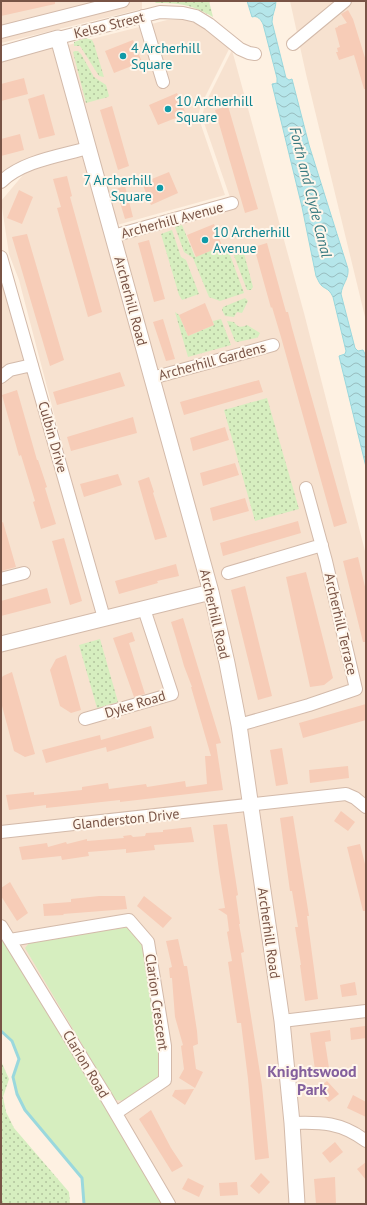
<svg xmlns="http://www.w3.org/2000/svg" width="367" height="1205" viewBox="0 0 367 1205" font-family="'PT Sans',sans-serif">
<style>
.residential{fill:#f7e2d0}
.grass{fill:url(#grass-dots)}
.park{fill:#d6eebf}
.water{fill:url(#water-waves);stroke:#9ad8dd}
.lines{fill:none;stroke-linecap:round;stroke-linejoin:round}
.stream{stroke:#9ad8dd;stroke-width:3}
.building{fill:#f7ccb7}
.minor-casing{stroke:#d3baaa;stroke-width:14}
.tertiary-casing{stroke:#d3baaa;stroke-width:17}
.minor{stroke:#fff;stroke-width:12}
.tertiary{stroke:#fff;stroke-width:15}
.culture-dot{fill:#0f9aa8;stroke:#fff6eb;stroke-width:1.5}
.labels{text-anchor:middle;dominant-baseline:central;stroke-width:4;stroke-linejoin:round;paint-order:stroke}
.street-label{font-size:14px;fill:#795446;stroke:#fff6eb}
.culture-label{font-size:14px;fill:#0d838f;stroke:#fff6eb;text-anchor:start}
.water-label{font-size:15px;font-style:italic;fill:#387a80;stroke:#fff6eb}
.quarter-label{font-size:16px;font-weight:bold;fill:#84609d;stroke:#fff6eb}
</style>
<defs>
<pattern id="grass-dots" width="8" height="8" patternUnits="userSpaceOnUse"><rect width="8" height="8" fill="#d6eebf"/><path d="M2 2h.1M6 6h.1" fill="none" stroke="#b2c39d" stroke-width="1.8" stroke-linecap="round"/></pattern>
<pattern id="water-waves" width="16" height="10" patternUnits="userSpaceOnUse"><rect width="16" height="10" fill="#b5e6ea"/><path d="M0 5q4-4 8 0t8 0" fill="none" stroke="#98bdbf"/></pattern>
</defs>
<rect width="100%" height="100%" fill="#fef1e2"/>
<!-- residential -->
<path class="residential" d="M1 1H142V9L1 43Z
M290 1H366V321L306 74Z
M167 20H188L201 26 216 36 229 49 201 105 198 116 225 195 117 225 68 45Z
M54 44 83 149 1 180V61Z
M232 50 304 313 366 555V1204H169L1 926V650L109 624 19 280 9 254 1 201 28 169 88 148 113 236 232 203 202 117 205 104Z
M7 278 104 618 1 643V280Z"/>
<!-- grass -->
<path class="grass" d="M154 1H209L213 17C192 5 181 3 156 3Z
M86 38 92 40 94 44 104 77 99 76 82 49 80 46H74V42Z
M75 51H78L81 54 94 77 106 85 109 96 108 97 86 103 73 52Z
M182 225 195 257 226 244 244 293 220 301 209 297 193 258 184 252 175 227Z
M172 230 181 257 186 260 199 294 182 300 179 295 161 234Z
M240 249 243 250 253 287 251 290H247L233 253 234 251Z
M245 298 248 301 242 313 237 312 234 317 225 316 222 310 223 307Z
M175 312 179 315 188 336 214 325 213 321 221 319 231 345 188 357Z
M227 321 234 322C237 327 241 328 247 325L260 333 258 337 256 338 237 342 235 341Z
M267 398 299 509 255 521 224 410Z
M100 639 118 702 97 708 79 645Z
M1 1061 9 1079 3 1097 6 1112 14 1128 69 1192 70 1204H1Z"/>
<!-- park -->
<path class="park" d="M1 926 169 1204H84L82 1178 25 1110 17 1094 13 1077 19 1059 12 1041 1 1031Z
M131 927 145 941 160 1055 158 1078 126 1101 115 1100 25 948 31 941Z"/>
<!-- water -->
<path class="water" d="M247 1H276C276 9 272 14 272 22L286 78 289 80 292 79 309 145 348 269C349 279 342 284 341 294L355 348 358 351 363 350 366 356V467L339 356 345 354 346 351 333 297C328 286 323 290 319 282 318 280 317 278 316 276L302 207 272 84 277 83V78L263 24C261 20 258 15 252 17Z"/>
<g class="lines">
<!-- stream -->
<path class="stream" d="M1 1031 12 1041 19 1059 13 1077 17 1094 25 1110 82 1178 84 1204"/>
</g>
<!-- building -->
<path class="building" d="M6 1H55V4L1 16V2Z
M348 10 353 19 366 61V89H364L354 55 339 60 336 52H338L337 48 340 47 335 28 338 27V26L347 23 341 14Z
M133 40 142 62 114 73 105 51Z
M24 78 28 94 1 101V84Z
M177 93 186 114 158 125 149 105Z
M44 94 55 135 39 139 28 99Z
M112 106 129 166 118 170 100 110Z
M228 106 258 209 245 213 215 110Z
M20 134 24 150 1 156V139Z
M169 172 178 193 151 205 142 183Z
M67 176 72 196 70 197 102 312 88 317 57 208 61 207 53 179Z
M125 186 133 217 125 219 116 189Z
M19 190 33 197 22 224 7 218Z
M214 224 222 246 196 257 187 235Z
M27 234 64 360 50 366 12 237Z
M149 240 165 299 154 302 138 243Z
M267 243 286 312H288L292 328 347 523 334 527 281 337 272 307 271 308 254 247Z
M205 303 214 325 188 336 179 315Z
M163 319 175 359 166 361 153 322Z
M120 372 125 386 57 405 53 392Z
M259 380 263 392 184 415 180 402Z
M17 390 37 460H38L47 487 45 488 56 524 41 529 33 502 35 501 21 455 19 456 2 395Z
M133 417 137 433 71 451 67 437Z
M225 427 229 440 193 451 190 438Z
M235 463 239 475 203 486 200 473Z
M118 474 122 485 84 497 80 484Z
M149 477 154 492 153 493 167 537 155 540 138 481Z
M245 498 249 511 213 521 210 508Z
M298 521 301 533 223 556 220 543Z
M3 522 16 567 1 571V523Z
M64 538 82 601 70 605 52 541Z
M358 557 366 591V642H363L343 561Z
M176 564 179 576 157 581 158 583 119 594 115 581Z
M306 572 333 678 324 685 310 687 286 577Z
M245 586 272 696 258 700 231 590Z
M47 588 51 603 1 616V601Z
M183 618 221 743 216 744 223 790 120 802V800L46 808V805L9 810 6 795 34 792V795L82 790V787L108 783 109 789 146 784 147 787 185 781 186 787 207 784 205 756H211L191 687H192L184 666 176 638 171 622Z
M132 632 135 641 129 643 145 694 134 697 113 638Z
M66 655 81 710 71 713 60 706 50 670 56 659Z
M12 672 35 754 25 757 14 751 1 702V679L3 676Z
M366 704V720L303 738 299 723Z
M151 726 154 738 107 752 106 747 46 763 42 750 100 735 101 740Z
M282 748 288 784 276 786 270 750Z
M348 766 349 778 310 783 309 770Z
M341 811 355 822 348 831 334 821Z
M293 816 309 916H307L318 999 305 1001 300 965H301L295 927H298L292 891H290L280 818Z
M227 824 238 895 236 896 240 924H239L244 952 241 953 262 1086 269 1158 255 1160 248 1079 241 1023H237L228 962 232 961 227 932 229 931 227 915 218 909 225 908 219 871 213 825Z
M191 827 194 842 154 845 155 850 126 853V849L88 852 89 856 62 860 61 856 22 860 19 847 47 843 48 847 66 842 67 844 87 839V841L124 838 123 836 131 835 133 837 145 836 146 833 163 832V830Z
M360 844 366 868V911H363L347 847Z
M10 882 28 913 17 921 1 896V888Z
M99 896H125L127 909 63 914 64 915 44 916 43 904 71 902V899Z
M144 896 172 918 163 928 137 906Z
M178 939 184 966H187L197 1031 198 1044 193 1046 196 1069 203 1072 195 1088 179 1078 184 1069 181 1046 183 1045 175 1017 172 978H170L169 968 172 967 166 941Z
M355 982 357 995 342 997 340 985Z
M365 1026 366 1038 351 1040 350 1028Z
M330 1030 331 1041 325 1042 329 1068 315 1070 310 1033Z
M327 1081 339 1094 329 1102 317 1089Z
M194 1089 185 1105 172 1096 175 1090Z
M353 1095 366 1102V1117L347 1108Z
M151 1110 171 1148 183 1166 172 1172 139 1119Z
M335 1142 343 1152 330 1163 322 1153Z
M366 1162V1180L357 1169Z
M261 1173 270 1182 259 1194 250 1186Z
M335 1177 336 1204H316L314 1179Z
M188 1178 204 1186 199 1197 182 1189Z
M237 1182 238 1195 220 1196 219 1183Z"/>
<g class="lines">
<!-- minor casing -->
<g class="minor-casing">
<path id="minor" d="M143 16 163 82
M1 32 123 1
M58 38 160 12 183 13 196 16 209 24 240 49 249 53 255 54
M293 44 345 1
M1 182C22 161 60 156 88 148
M113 236 232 203
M1 257 104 618
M1 377 10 370 32 365
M152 378 273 345
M228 573 322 545
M1 579 24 573
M85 719 172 694 144 609
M239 725 309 705 356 689 326 561 306 488
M1 832 346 794 355 798 366 807
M1 926 105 1095 169 1204
M10 940 129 920 148 942 165 1046V1080L116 1113
M282 1021 366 1011
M292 1123C321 1122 341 1122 366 1141"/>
</g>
<!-- tertiary casing -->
<g class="tertiary-casing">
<path id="tertiary" d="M1 54 58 38 211 592 227 663 239 725 282 1021 292 1123 297 1204
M1 644C71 626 141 610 211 592"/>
</g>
<!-- minor -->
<use href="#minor" class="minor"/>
<!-- tertiary -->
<use href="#tertiary" class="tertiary"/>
</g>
<!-- markers -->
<g class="culture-dot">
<circle cx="123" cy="56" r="4"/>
<circle cx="168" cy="109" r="4"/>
<circle cx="160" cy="188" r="4"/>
<circle cx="205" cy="240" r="4"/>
</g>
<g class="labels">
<!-- street labels -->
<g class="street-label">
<text transform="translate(109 25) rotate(-14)">Kelso Street</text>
<text transform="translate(172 220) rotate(-15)">Archerhill Avenue</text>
<text transform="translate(131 301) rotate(75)">Archerhill Road</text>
<text transform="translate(212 361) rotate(-15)">Archerhill Gardens</text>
<text transform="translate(53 437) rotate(74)">Culbin Drive</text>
<text transform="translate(215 614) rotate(77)">Archerhill Road</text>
<text transform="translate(341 624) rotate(77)">Archerhill Terrace</text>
<text transform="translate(135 704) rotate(-17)">Dyke Road</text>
<text transform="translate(126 819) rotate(-6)">Glanderston Drive</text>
<text transform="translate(269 933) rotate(82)">Archerhill Road</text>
<text transform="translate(157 1002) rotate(82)">Clarion Crescent</text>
<text transform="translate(86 1064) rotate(59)">Clarion Road</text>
</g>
<!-- culture labels -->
<g class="culture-label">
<text x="131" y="48">4 Archerhill<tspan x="131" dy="16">Square</tspan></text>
<text x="176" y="101">10 Archerhill<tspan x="176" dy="16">Square</tspan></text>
<text x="152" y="180" text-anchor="end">7 Archerhill<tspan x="152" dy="16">Square</tspan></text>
<text x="213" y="232">10 Archerhill<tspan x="213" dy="16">Avenue</tspan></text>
</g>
<!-- water labels -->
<g class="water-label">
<text transform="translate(311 192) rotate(76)">Forth and Clyde Canal</text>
</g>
<!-- quarter labels -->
<g class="quarter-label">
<text x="312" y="1071">Knightswood<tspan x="312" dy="18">Park</tspan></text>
</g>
</g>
<!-- border -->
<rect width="367" height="1205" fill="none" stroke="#795446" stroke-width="4"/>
</svg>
